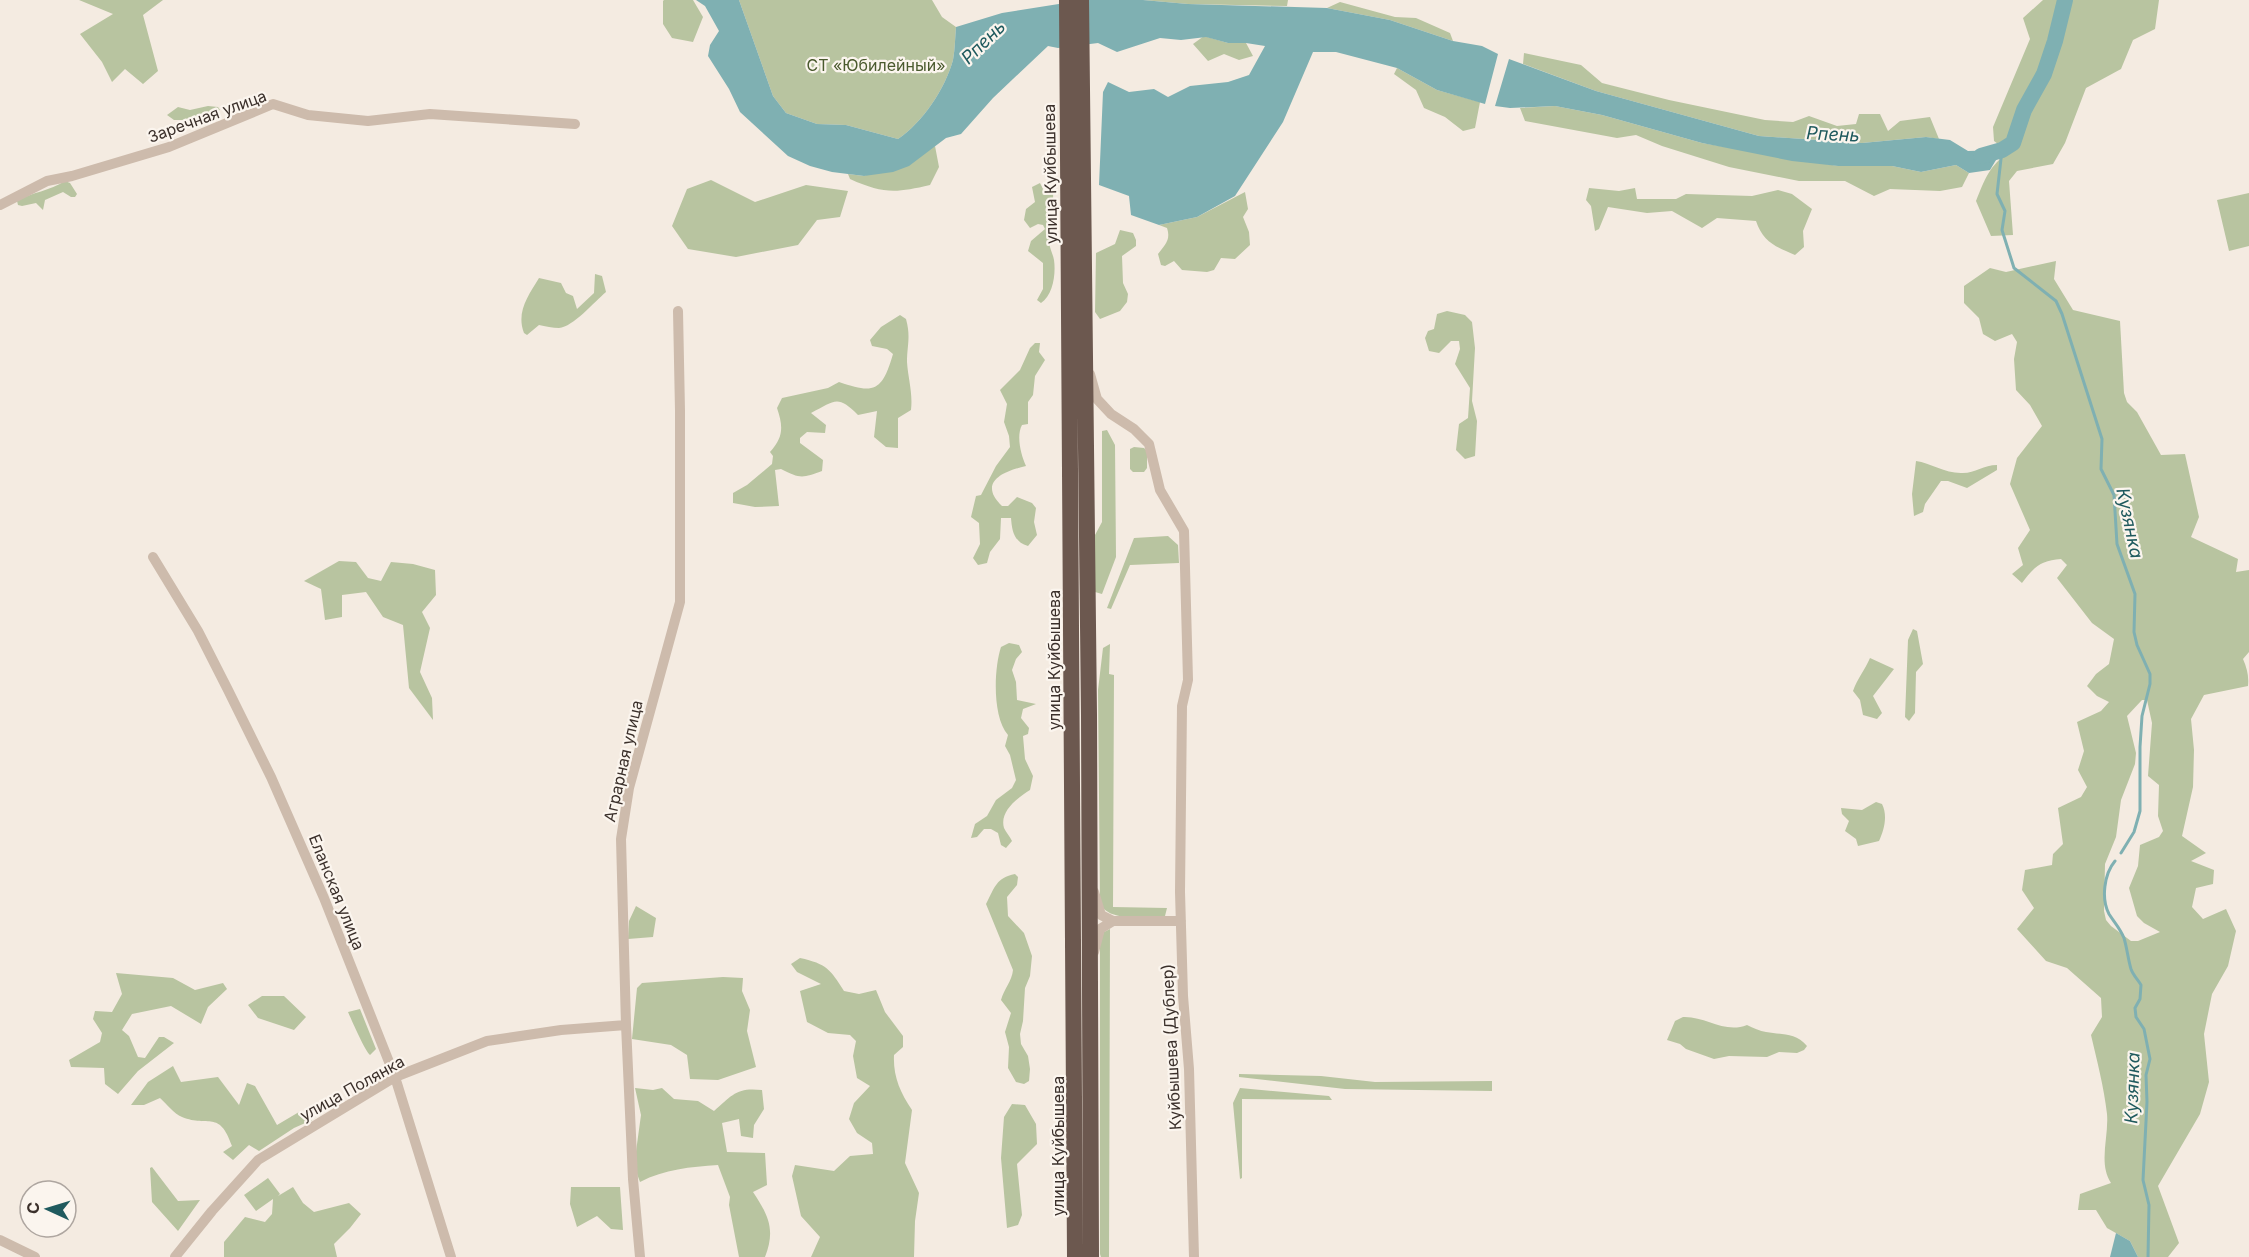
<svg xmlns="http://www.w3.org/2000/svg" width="2249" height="1257" viewBox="0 0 2249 1257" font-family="Inter,sans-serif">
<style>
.green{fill:#b8c4a0;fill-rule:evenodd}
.water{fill:#7fb0b2}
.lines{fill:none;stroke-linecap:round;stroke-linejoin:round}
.stream{stroke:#7fb0b2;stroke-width:3}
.river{stroke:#7fb0b2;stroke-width:16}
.minor{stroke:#cdbbac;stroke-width:10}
.trunk{stroke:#6c584f;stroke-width:16}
.labels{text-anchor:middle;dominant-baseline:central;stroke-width:4.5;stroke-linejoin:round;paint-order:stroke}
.park-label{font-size:16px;fill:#4a5a2e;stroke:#fbf5ee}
.street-label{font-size:16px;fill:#3b302b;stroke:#fbf5ee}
.water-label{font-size:18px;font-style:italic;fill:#1f5a5e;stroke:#fbf5ee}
</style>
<rect width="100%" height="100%" fill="#f4ebe1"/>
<!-- green -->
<path class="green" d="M79 0H163L143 15 158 71 143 84 125 69 112 82 102 62 80 34 113 14Z
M664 0H693L703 17 693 42 672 38 663 24V1Z
M739 0H932L942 17 956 27C955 38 955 49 953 60 945 89 923 122 898 139L846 125 817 124 786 113 773 96Z
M1143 0H1288L1287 6 1188 4Z
M2043 0H2159L2155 29 2133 40 2121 69 2086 88 2065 143 2053 164 2017 171 2009 181 2013 235 1991 236 1976 201C1985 179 1989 166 2009 152L1994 141 1993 127 2030 39 2023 18Z
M1340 2 1395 17 1416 18 1450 33 1453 41 1390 20 1327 8Z
M1204 36 1228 43H1246L1253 56 1239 60 1224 54 1208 61 1193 44Z
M1524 53 1581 65 1602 83 1669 100 1765 120 1793 122 1809 116 1837 126 1856 124 1859 114H1880L1888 131 1900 121 1930 117 1939 139 1926 137 1862 143 1759 136 1596 91 1523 64Z
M1397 68 1437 90 1480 102 1475 128 1463 131 1445 117 1424 108 1416 90 1394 74Z
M208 106 218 107 220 110 187 120H174L167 115 178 107 190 110Z
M1555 106 1602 115 1702 143 1838 166H1892L1921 172 1956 165 1969 173 1962 187 1940 191 1890 189 1874 196 1845 181H1799L1729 167 1662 146 1636 135 1617 138 1525 121 1520 108Z
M935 146 939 167 930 185C896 193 883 194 850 179L848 174 864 176 928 150Z
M711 180 755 202 806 185 848 191 840 217 817 220 798 245 736 257 688 249 672 226 687 189Z
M65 181 70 183 77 194 75 197H71L63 192 45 200 43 210 36 203 22 206 18 205 17 201C32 192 50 191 65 181Z
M1040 183 1045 193 1048 189 1053 193C1054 209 1048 225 1049 241 1049 247 1053 254 1054 260 1056 274 1053 295 1041 303L1037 300 1043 289V263L1028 251 1031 241 1045 229 1043 225 1038 224 1030 228 1024 220 1026 209 1035 202 1032 187Z
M1589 188 1619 191 1635 188 1637 199H1676L1686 194 1752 196 1778 190 1792 194 1812 209 1803 231 1804 247 1795 255C1776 247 1763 242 1756 221L1717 218 1702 228 1672 211 1647 213 1608 207 1599 229 1595 231 1591 206 1586 200Z
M1245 192 1248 209 1243 217 1249 232 1250 245 1235 259 1221 258 1214 270 1207 272 1182 270 1174 261 1165 266 1161 265 1158 254C1165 245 1171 240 1167 228L1159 225 1197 217Z
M2249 193V246L2229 251 2217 200Z
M1120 230 1133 233 1136 240V246L1122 256 1123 283 1128 294 1127 302 1120 311 1100 319 1095 312 1096 253 1115 244Z
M2056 261 2054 279 2073 310 2120 321 2124 393 2127 402 2137 412 2161 455 2185 454 2199 517 2191 537 2238 559 2236 572 2249 570V652L2243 659C2247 668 2249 676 2248 686L2204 695 2191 719 2194 750 2193 787 2182 836 2206 853 2191 861 2214 870 2213 884 2196 888 2192 907 2203 919 2226 909 2236 931 2228 966 2212 994 2204 1034 2209 1082 2200 1114 2158 1186 2179 1243 2168 1257H2138L2130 1241 2107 1228 2096 1210H2078L2080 1194 2111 1183C2098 1163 2109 1137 2107 1114 2104 1087 2097 1061 2091 1035L2102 1017 2101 998 2067 968 2046 961 2017 929 2034 908 2022 890 2025 870 2052 865 2053 854 2063 844 2058 808 2081 797 2087 787 2078 770 2084 751 2077 722 2101 711 2109 702 2097 696 2087 686 2096 674 2109 664 2114 639 2092 623 2057 578 2067 565 2061 559C2041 560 2033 568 2022 583L2012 574 2023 565 2018 548 2030 530 2010 484 2017 458 2042 426 2030 405 2016 390 2014 359 2017 342 2012 334 1995 341 1983 334 1979 318 1964 303V286L1990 268 2006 272ZM2142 700H2147L2152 723 2148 776 2159 785 2158 816 2163 831 2159 837 2140 845 2138 866 2129 888 2137 916 2144 923 2160 932 2138 941H2131L2111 926 2106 920 2104 911 2105 864 2116 837 2121 800 2135 764 2136 753 2127 716Z
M595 274 602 276 606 292C594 302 573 327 559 328 553 328 545 326 539 325L527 335 524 333C516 312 528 296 539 278L561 283 566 293 573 296 577 309 594 293Z
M1447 311 1465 315 1472 322 1475 348 1472 401 1477 421 1475 456 1465 459 1456 450 1459 424 1468 418 1470 388 1455 364 1460 349 1459 341H1451L1439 353 1429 351 1425 338 1428 331 1434 329 1437 314Z
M900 315 906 319C911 337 907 345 907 362 908 378 913 393 911 410L898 418V448L886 447 874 437 877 411 858 415C837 394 835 401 811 413L826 425 825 433 807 432 800 438V443L823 460 822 471C803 478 800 479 781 469L775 470 779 506 755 507 733 503V493L747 485 772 464 773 456 770 452C784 437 783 426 777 408L782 398 828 388 839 382C874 394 882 392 893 354L887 349 872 346 870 340 881 327Z
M1035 343H1040L1039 352 1045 360 1035 376 1033 395 1028 402V424L1022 425C1016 436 1021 455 1026 466 1004 471 977 482 1002 506H1008L1017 497 1032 503 1036 508 1034 522 1037 535 1028 546C1014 542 1012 531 1011 518H1001L1000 539 990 552 987 563 978 565 973 558 980 544 979 523 971 517 976 496 981 495 996 466 1010 447 1009 436 1004 422 1007 404 1000 390 1020 370 1030 348Z
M1107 430 1115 445 1116 557 1102 594 1095 592V535L1102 522V431Z
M1134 447 1144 448 1147 451V468L1144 472H1133L1130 469V449Z
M1916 461C1931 463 1946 474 1963 473 1975 473 1984 465 1997 465V470L1967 488 1948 481H1941L1925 504 1923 512 1914 516 1912 494Z
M1168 536 1178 545 1179 563 1130 565 1111 609 1107 608 1134 538Z
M339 561 356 562 368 578 381 581 391 562 413 564 435 570 436 595 422 612 430 628 420 672 432 698 433 720 409 688 403 625 383 617 366 592 342 595V617L325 620 321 589 304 581Z
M1913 629 1917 631 1923 664 1916 672 1915 713 1909 721 1905 717 1908 640Z
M1009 643 1019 645 1022 652 1016 659 1012 670 1016 682 1017 700 1036 704 1023 709 1021 718 1029 728 1028 734 1023 736 1025 759 1033 776 1030 790C1019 797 999 811 1004 828 1006 832 1010 837 1012 841L1006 848 1001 845 998 833 991 829H984L977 837 971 838 975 824 987 816 996 800 1012 788 1016 780 1010 755 1005 746 1008 735C992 717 994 668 1001 647Z
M1110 644 1109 674 1114 675 1113 907 1167 908 1165 916C1146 916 1106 923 1100 902L1098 690 1103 648Z
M1870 658 1894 669 1873 696 1882 713 1877 719 1863 715 1860 700 1853 691C1857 679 1865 670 1870 658Z
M1876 802 1882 804C1888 816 1884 830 1879 841L1858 846 1856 839 1845 831 1849 821 1842 814 1841 808 1862 810Z
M1015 874 1018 877 1017 885 1007 897 1008 916 1024 933 1032 956 1030 976 1025 988 1023 1021 1020 1034 1021 1044 1028 1056 1030 1069 1029 1081 1024 1084 1016 1082 1008 1068 1009 1047 1005 1032 1011 1013 1001 1000C1004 989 1012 981 1013 970L986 904C995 887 996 878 1015 874Z
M636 906 656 918 653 937 628 939 629 921Z
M1110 929 1109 1257H1101L1100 1254V943L1104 932Z
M800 958C827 964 830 969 844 991L859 994 876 990 885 1012 903 1036V1047L894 1055C893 1076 900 1092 912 1110L905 1163 919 1193 915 1221 914 1257H811L820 1237 801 1216 792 1176 795 1165 834 1171 850 1156 873 1154 872 1143 857 1133 849 1119 854 1103 870 1086 857 1078 853 1056 856 1041 850 1035 828 1033 807 1022 800 991 821 984 797 972 791 964Z
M116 973 173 978 195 990 223 983 227 989 208 1007 201 1024 171 1006 132 1014 122 1030 129 1036 138 1057 145 1058 159 1037H164L174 1043 138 1071 118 1094 105 1084 104 1068 71 1067 69 1060 100 1042 102 1033 93 1019 95 1011 112 1012 122 994Z
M723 977 743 978 742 991 750 1010 747 1031 756 1067 718 1080 690 1079 687 1055 671 1045 632 1039 637 988 642 983Z
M262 996H284L306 1017 294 1030 258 1018 248 1005Z
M360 1009 376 1049 370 1055C365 1051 352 1021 348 1012Z
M1683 1017C1706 1016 1724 1034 1747 1025 1753 1028 1760 1031 1766 1032 1781 1035 1795 1032 1807 1046L1804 1050 1797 1053 1779 1052 1767 1057 1729 1056 1714 1059 1686 1049 1680 1044 1667 1040 1675 1021Z
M173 1066 181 1082 218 1077 239 1105 247 1083 255 1086 277 1125 299 1112 312 1120 294 1128 259 1151 249 1145 233 1160 223 1152 232 1146C219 1109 209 1128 182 1117 174 1114 166 1103 160 1098L144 1105H131L148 1082Z
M1239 1074 1321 1076 1375 1082 1492 1081V1091L1345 1089 1239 1077Z
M635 1088 653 1090 662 1088 674 1099 698 1101 714 1111C732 1095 737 1087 762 1090L764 1109 754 1125 753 1138 741 1136 739 1119 722 1123 727 1152 765 1153 767 1185 753 1192C768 1215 776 1229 765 1257H739L729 1205 730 1197 718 1165C690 1167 665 1169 640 1182L634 1166 641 1115Z
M1240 1088 1329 1096 1332 1100 1242 1099V1178L1240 1179 1233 1103Z
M1012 1104 1025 1105 1036 1124 1037 1144 1017 1164 1022 1215 1018 1225 1007 1228 1001 1158 1004 1117Z
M152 1167 178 1201 200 1200 178 1231 152 1202 150 1168Z
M268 1178 280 1194 278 1196 293 1187 303 1203 314 1212 349 1203 361 1214 350 1228 334 1244 337 1257H224V1242L245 1217 265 1222 272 1214 273 1199 256 1211 244 1195Z
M571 1187H620L623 1230 611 1229 597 1216 577 1227 570 1204Z"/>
<!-- water -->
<path class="water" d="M696 0H739L773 96 786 113 817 124 846 125 898 139C923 122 945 89 953 60 955 49 955 38 956 27L1002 13 1084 0H1143L1188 4 1327 8 1390 20 1453 41 1482 46 1498 54 1485 104 1437 90 1397 68 1336 52H1313L1283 122 1235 196 1197 217 1159 225 1131 215 1129 196 1099 185 1103 92 1108 82 1129 92 1154 89 1168 97 1190 86 1228 82 1249 75 1265 46 1246 43H1228L1206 37 1181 40 1160 38 1117 52 1098 43 1058 48 1048 46 993 98 961 134 946 138 909 166 893 172 864 176 832 172 810 166 788 156 740 112 729 89 708 56 710 45 719 31 705 6Z
M1509 59 1596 91 1759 136 1862 143 1926 137 1950 140 1968 151 2002 150 1990 170 1969 173 1956 165 1921 172 1892 166H1838L1792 161 1702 143 1602 115 1555 106 1510 108 1495 106Z
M2116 1233 2130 1241 2138 1257H2110Z"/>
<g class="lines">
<!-- stream -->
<path class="stream" d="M2002 150 1997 194 2005 211 2002 230 2014 268 2056 301 2062 314 2102 439 2101 469 2114 495 2117 544 2135 594 2134 632 2137 645 2150 674V684L2142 716 2140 747V811L2134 832 2121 853
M2115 861C2104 874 2101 899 2109 914 2114 922 2120 928 2124 938 2127 948 2128 959 2131 969 2133 975 2138 980 2141 985L2140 999 2135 1008 2136 1017 2144 1029 2150 1059 2146 1075 2147 1102 2143 1180 2149 1205 2148 1257"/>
<!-- river -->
<path class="river" d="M1981 156 2002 150 2013 143 2024 110 2044 74 2055 41 2065 0"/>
<!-- minor -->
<path class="minor" d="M0 205 47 181 72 176 169 147 273 104 308 115 368 121 430 114 575 124
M1090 374 1097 399 1111 414 1134 429 1149 444 1160 490 1184 531 1188 680 1182 706 1180 892 1183 996 1189 1069 1194 1257
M153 557 198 631 228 690 271 777 324 898 395 1077 451 1257
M1094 892 1101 915 1113 921H1181
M1094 952 1100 929 1113 921
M0 1240 35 1257
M175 1257 212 1211 258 1160 395 1077 487 1041 561 1030 626 1025
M640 1257 633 1179 626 1025 621 839 629 788 680 602V411L678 311"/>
<!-- trunk -->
<path class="trunk" d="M1067 0 1075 1257
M1081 0 1089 715 1091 1257"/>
</g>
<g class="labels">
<!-- park labels -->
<g class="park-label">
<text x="876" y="65">СТ «Юбилейный»</text>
</g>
<!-- street labels -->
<g class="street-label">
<text transform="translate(207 116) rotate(-20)">Заречная улица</text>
<text transform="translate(1050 174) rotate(-91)">улица Куйбышева</text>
<text transform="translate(1054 660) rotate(-90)">улица Куйбышева</text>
<text transform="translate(623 761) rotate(-77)">Аграрная улица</text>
<text transform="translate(337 892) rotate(68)">Еланская улица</text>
<text transform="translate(1171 1047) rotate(-93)">Куйбышева (Дублер)</text>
<text transform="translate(352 1088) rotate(-29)">улица Полянка</text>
<text transform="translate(1058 1146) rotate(-90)">улица Куйбышева</text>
</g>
<!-- water labels -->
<g class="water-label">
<text transform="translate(983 42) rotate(-44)">Рпень</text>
<text transform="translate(1833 134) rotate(3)">Рпень</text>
<text transform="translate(2130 523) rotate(78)">Кузянка</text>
<text transform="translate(2132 1088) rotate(-88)">Кузянка</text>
</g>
</g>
<!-- north arrow -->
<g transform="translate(48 1209) rotate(274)"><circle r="28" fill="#fbf5ee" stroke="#aea6a0" stroke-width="1.5"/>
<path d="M0-4.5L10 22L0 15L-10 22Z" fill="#1f5a5e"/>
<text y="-9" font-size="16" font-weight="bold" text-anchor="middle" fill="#3b302b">С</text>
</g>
</svg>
